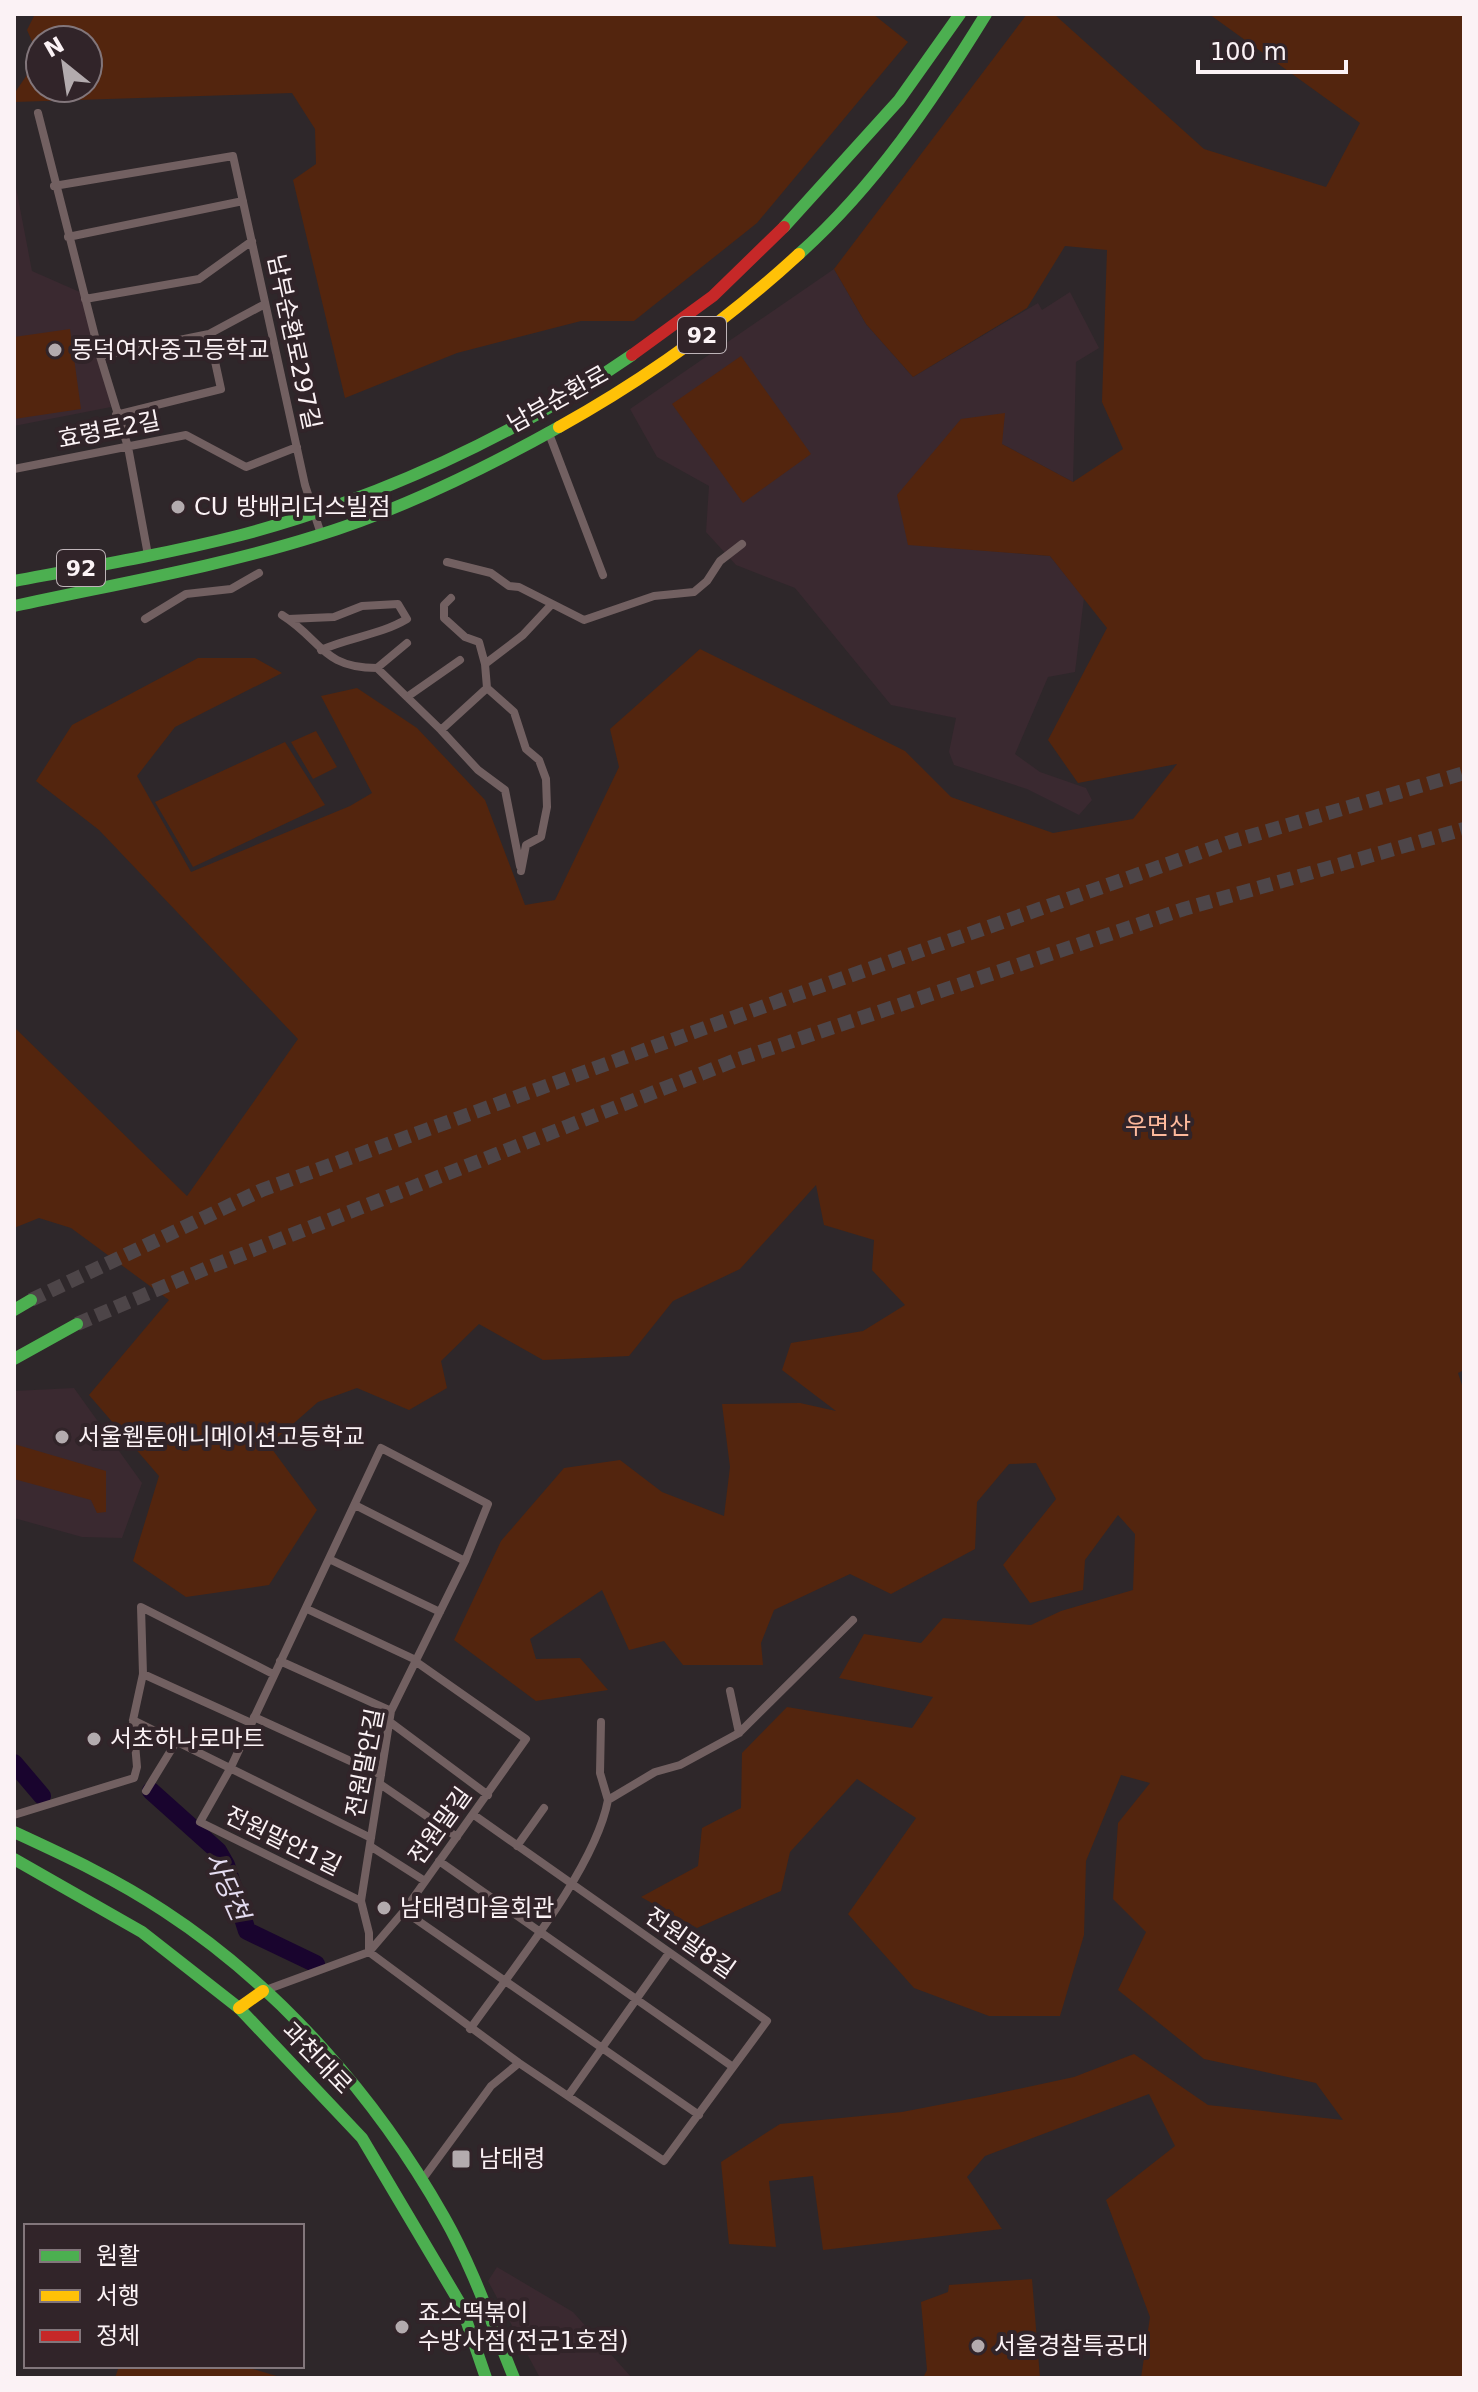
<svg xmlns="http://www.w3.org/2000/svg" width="1478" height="2392" viewBox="0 0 1478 2392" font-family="'DejaVu Sans','Noto Sans KR',sans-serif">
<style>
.built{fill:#3a2930}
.green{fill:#53250e;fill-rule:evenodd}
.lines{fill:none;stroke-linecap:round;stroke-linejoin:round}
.river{stroke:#19042e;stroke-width:18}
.highway-tunnel{stroke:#4d4548;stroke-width:14;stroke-dasharray:14 7;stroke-linecap:butt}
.street{stroke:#726061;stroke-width:8}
.fast{stroke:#4caf50;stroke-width:12}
.slow{stroke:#ffc107;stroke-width:12}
.jam{stroke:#c62828;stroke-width:12}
.poi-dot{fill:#b3abae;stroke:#312429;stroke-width:3}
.labels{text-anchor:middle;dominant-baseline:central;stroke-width:8;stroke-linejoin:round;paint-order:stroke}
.shield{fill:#312429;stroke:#beb4b8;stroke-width:2}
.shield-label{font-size:22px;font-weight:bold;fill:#fbf2f5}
.street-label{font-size:24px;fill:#fbf2f5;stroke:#312429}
.poi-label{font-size:24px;fill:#fbf2f5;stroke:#312429;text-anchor:start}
.park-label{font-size:24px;fill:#fdb99c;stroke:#312429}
.water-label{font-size:26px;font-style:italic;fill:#e4dcf1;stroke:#312429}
</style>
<rect width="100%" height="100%" fill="#2e272a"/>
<!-- built -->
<path class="built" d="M14 177 32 271 82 293 111 407 14 426Z
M834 269 866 324 913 377 1038 303 1042 310 1070 292 1099 348 1076 362 1073 482 1002 444 908 544 1050 556 1084 598 1075 672 1048 677 1015 754 1040 772 1086 788 1092 800 1079 815 1027 789 954 765 949 752 956 718 891 705 795 588 736 565 706 532 709 486 657 457 630 409Z
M74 1388 142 1483 122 1538 82 1537 14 1518V1391Z
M497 2267 573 2312 632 2378H540L488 2281Z"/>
<!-- green -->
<path class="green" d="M35 14H873L908 42 757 223 634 321H581L457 353 345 398 293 180 316 164 315 129 292 93 14 102V94L39 57 27 30ZM88 40V88H40V40Z
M1027 14H1054L1204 149 1326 187 1360 123 1209 14H1464V1370L1458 1373 1464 1391V2378H1141L1150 2317 1106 2200 1175 2146 1149 2094 985 2156 967 2177 1002 2229 823 2250 813 2176 769 2181 776 2247 729 2244 721 2162 780 2124 902 2112 990 2095 1074 2077 1134 2054 1208 2105 1343 2120 1316 2083 1204 2059 1118 1990 1146 1932 1113 1899 1118 1823 1150 1783 1121 1775 1086 1861 1084 1935 1060 2016H989L914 1988 848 1914 916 1818 857 1779 790 1852 781 1891 697 1928 641 1897 698 1866 702 1828 741 1808 742 1753 787 1707 912 1728 933 1697 839 1678 864 1634 921 1643 943 1618 1031 1625 1061 1611 1133 1590 1135 1534 1118 1515 1085 1560 1083 1590 1030 1603 1003 1565 1056 1499 1036 1463 1009 1464 977 1502 975 1549 891 1594 850 1574 774 1610 761 1643 763 1665H683L664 1641 629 1650 602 1590 530 1639 536 1659 580 1658 608 1690 536 1701 454 1640 501 1541 564 1468 620 1460 662 1492 724 1516 730 1467 722 1404 800 1403 836 1411 782 1370 791 1343 863 1331 905 1305 872 1270 874 1240 824 1225 816 1185 740 1269 673 1301 629 1356 543 1360 479 1324 441 1361 447 1388 409 1410 357 1388 318 1402 269 1445 317 1510 269 1585 186 1597 133 1561 159 1476 89 1395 169 1300 71 1228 39 1218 14 1228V1027L187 1196 298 1039 99 830 36 781 72 725 198 658H255L282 673 175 727 137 776 191 872 350 806 372 793 321 696 357 688 417 728 485 800 525 905 555 900 619 767 610 729 700 649 905 751 951 797 1053 833 1133 819 1177 764 1078 783 1048 740 1107 628 1050 556 908 545 897 495 961 419 1005 413 1002 444 1073 482 1123 449 1102 402 1107 250 1065 246 1027 308 913 377 866 324 834 269Z
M70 329 81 409 14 419V337Z
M741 356 811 454 743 503 672 404Z
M316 731 337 767 313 779 291 742Z
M285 742 325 805 193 867 155 802Z
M14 1444 106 1471V1512L97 1513 91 1500 14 1479Z
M1032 2279 1040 2378H923L927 2370 921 2302 948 2292 949 2285Z
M119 2366H243L283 2378H115Z"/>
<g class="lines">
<!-- river -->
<path class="river" d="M14 1763 42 1796
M151 1791 218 1851 226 1865 247 1931 316 1964"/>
<!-- highway-tunnel -->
<path class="highway-tunnel" d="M31 1300 262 1190 795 995 1230 842 1464 773
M77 1324 207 1268 736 1060 1184 909 1464 829"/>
<!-- street -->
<path class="street" d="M38 113 100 356 128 447 148 555
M54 186 233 156 305 485 321 534
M68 237 243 201
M85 299 199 279 252 241
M100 356 209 334 265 304
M116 415 221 389 209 334
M548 431 603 575
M14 469 186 435 246 467 297 447
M447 562 491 573 509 586 519 587 584 620 654 596 694 592 707 581 720 561 742 544
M451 598 444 605V618L465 637 479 642 485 664
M282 615C322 640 322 668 377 668
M145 619 186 594 231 589 259 573
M288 619 334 617 362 606 398 604 407 619C380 635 350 637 321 650
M407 643 377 668 441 730 487 688 485 664 523 635 551 605
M487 688 514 712 526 749 539 760 546 779 547 807 541 837 526 845 521 871
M407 697 460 660
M441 730 478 770 505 790 520 866
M355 1505 465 1561
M329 1559 440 1612
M307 1609 416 1660
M280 1661 391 1711
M143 1674 251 1723
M730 1691 739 1733
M254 1717 381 1775
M133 1720 371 1838
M390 1722 488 1795
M601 1722 600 1773 608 1800
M380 1784 457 1837
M146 1791 176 1742
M14 1815 134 1778 137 1767 133 1720 143 1674 141 1607 273 1674
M370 1846 425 1881
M517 1846 544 1808
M439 1861 733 2067
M361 1901 200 1822 230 1769 381 1448 488 1504 465 1561 391 1711 361 1901 369 1933V1952
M404 1911 699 2115
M369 1952 519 2063 664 2161 767 2021 474 1815
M263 1991 369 1952 404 1911 526 1739 415 1661
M470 2029C513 1968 595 1869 608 1800L655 1772 680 1765 739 1733 853 1620
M568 2096 669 1953
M422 2180 491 2086 519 2063"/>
<!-- fast -->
<path class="fast" d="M784 227 899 100 960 14
M799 254C875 186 933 100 986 14
M14 581C90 567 166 554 241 535 377 499 515 436 632 355
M14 606C115 584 217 567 316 536 401 510 482 470 559 427
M14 1310 31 1300
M14 1359 77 1324
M14 1832C66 1856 116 1879 164 1911 279 1986 377 2098 444 2217 473 2268 492 2324 514 2378
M14 1859 142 1932 239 2008 362 2138 461 2305 486 2378"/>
<!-- slow -->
<path class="slow" d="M559 427C646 379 726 321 799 254
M239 2008 263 1991"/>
<!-- jam -->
<path class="jam" d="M632 355 713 296 784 227"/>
</g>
<!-- markers -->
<g class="poi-dot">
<circle cx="55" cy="350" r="8"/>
<circle cx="178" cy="507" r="8"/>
<circle cx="62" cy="1437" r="8"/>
<circle cx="94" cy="1739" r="8"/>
<circle cx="384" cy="1908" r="8"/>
<rect x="451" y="2149" width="20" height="20" rx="4"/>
<circle cx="402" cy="2327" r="8"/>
<circle cx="978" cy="2346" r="8"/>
</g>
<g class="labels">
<!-- shield labels -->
<g class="shield">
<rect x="678" y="317" width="48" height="36" rx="6"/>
<rect x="57" y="550" width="48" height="36" rx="6"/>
</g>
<g class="shield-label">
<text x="702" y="335">92</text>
<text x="81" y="568">92</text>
</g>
<!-- street labels -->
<g class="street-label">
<text transform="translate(294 342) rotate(78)">남부순환로297길</text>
<text transform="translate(558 399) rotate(-29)">남부순환로</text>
<text transform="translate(109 430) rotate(-11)">효령로2길</text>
<text transform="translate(365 1763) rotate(-79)">전원말안길</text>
<text transform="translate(440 1826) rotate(-54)">전원말길</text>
<text transform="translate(283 1841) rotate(26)">전원말안1길</text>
<text transform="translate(690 1943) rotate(35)">전원말8길</text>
<text transform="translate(317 2058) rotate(46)">과천대로</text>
</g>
<!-- poi labels -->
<g class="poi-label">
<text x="71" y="350">동덕여자중고등학교</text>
<text x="194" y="507">CU 방배리더스빌점</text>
<text x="78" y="1437">서울웹툰애니메이션고등학교</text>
<text x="110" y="1739">서초하나로마트</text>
<text x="400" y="1908">남태령마을회관</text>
<text x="479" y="2159">남태령</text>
<text x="418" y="2313">죠스떡볶이<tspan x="418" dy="28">수방사점(전군1호점)</tspan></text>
<text x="994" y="2346">서울경찰특공대</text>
</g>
<!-- park labels -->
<g class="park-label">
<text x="1158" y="1126">우면산</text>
</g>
<!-- water labels -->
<g class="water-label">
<text transform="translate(227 1886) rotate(66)">사당천</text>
</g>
</g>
<!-- border -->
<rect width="1478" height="2392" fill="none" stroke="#fbf2f5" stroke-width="32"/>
<!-- legend -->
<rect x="24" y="2224" width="280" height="144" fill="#312429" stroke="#82767b" stroke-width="2"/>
<rect x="40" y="2250" width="40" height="12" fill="#4caf50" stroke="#82767b" stroke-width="2"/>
<text x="96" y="2264" font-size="24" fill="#fbf2f5">원활</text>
<rect x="40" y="2290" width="40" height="12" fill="#ffc107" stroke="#82767b" stroke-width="2"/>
<text x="96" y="2304" font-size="24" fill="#fbf2f5">서행</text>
<rect x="40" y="2330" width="40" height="12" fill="#c62828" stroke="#82767b" stroke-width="2"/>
<text x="96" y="2344" font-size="24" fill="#fbf2f5">정체</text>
<!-- north arrow -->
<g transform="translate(64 64) rotate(330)"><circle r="38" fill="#312429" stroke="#82767b" stroke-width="2"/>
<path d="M0-6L14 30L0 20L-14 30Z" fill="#b3abae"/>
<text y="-12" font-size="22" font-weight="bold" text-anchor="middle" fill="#fbf2f5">N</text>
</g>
<!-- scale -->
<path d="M1198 60v12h148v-12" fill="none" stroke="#fbf2f5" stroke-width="4"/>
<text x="1210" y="60" font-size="24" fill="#fbf2f5" stroke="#312429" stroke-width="6" paint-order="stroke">100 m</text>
</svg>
